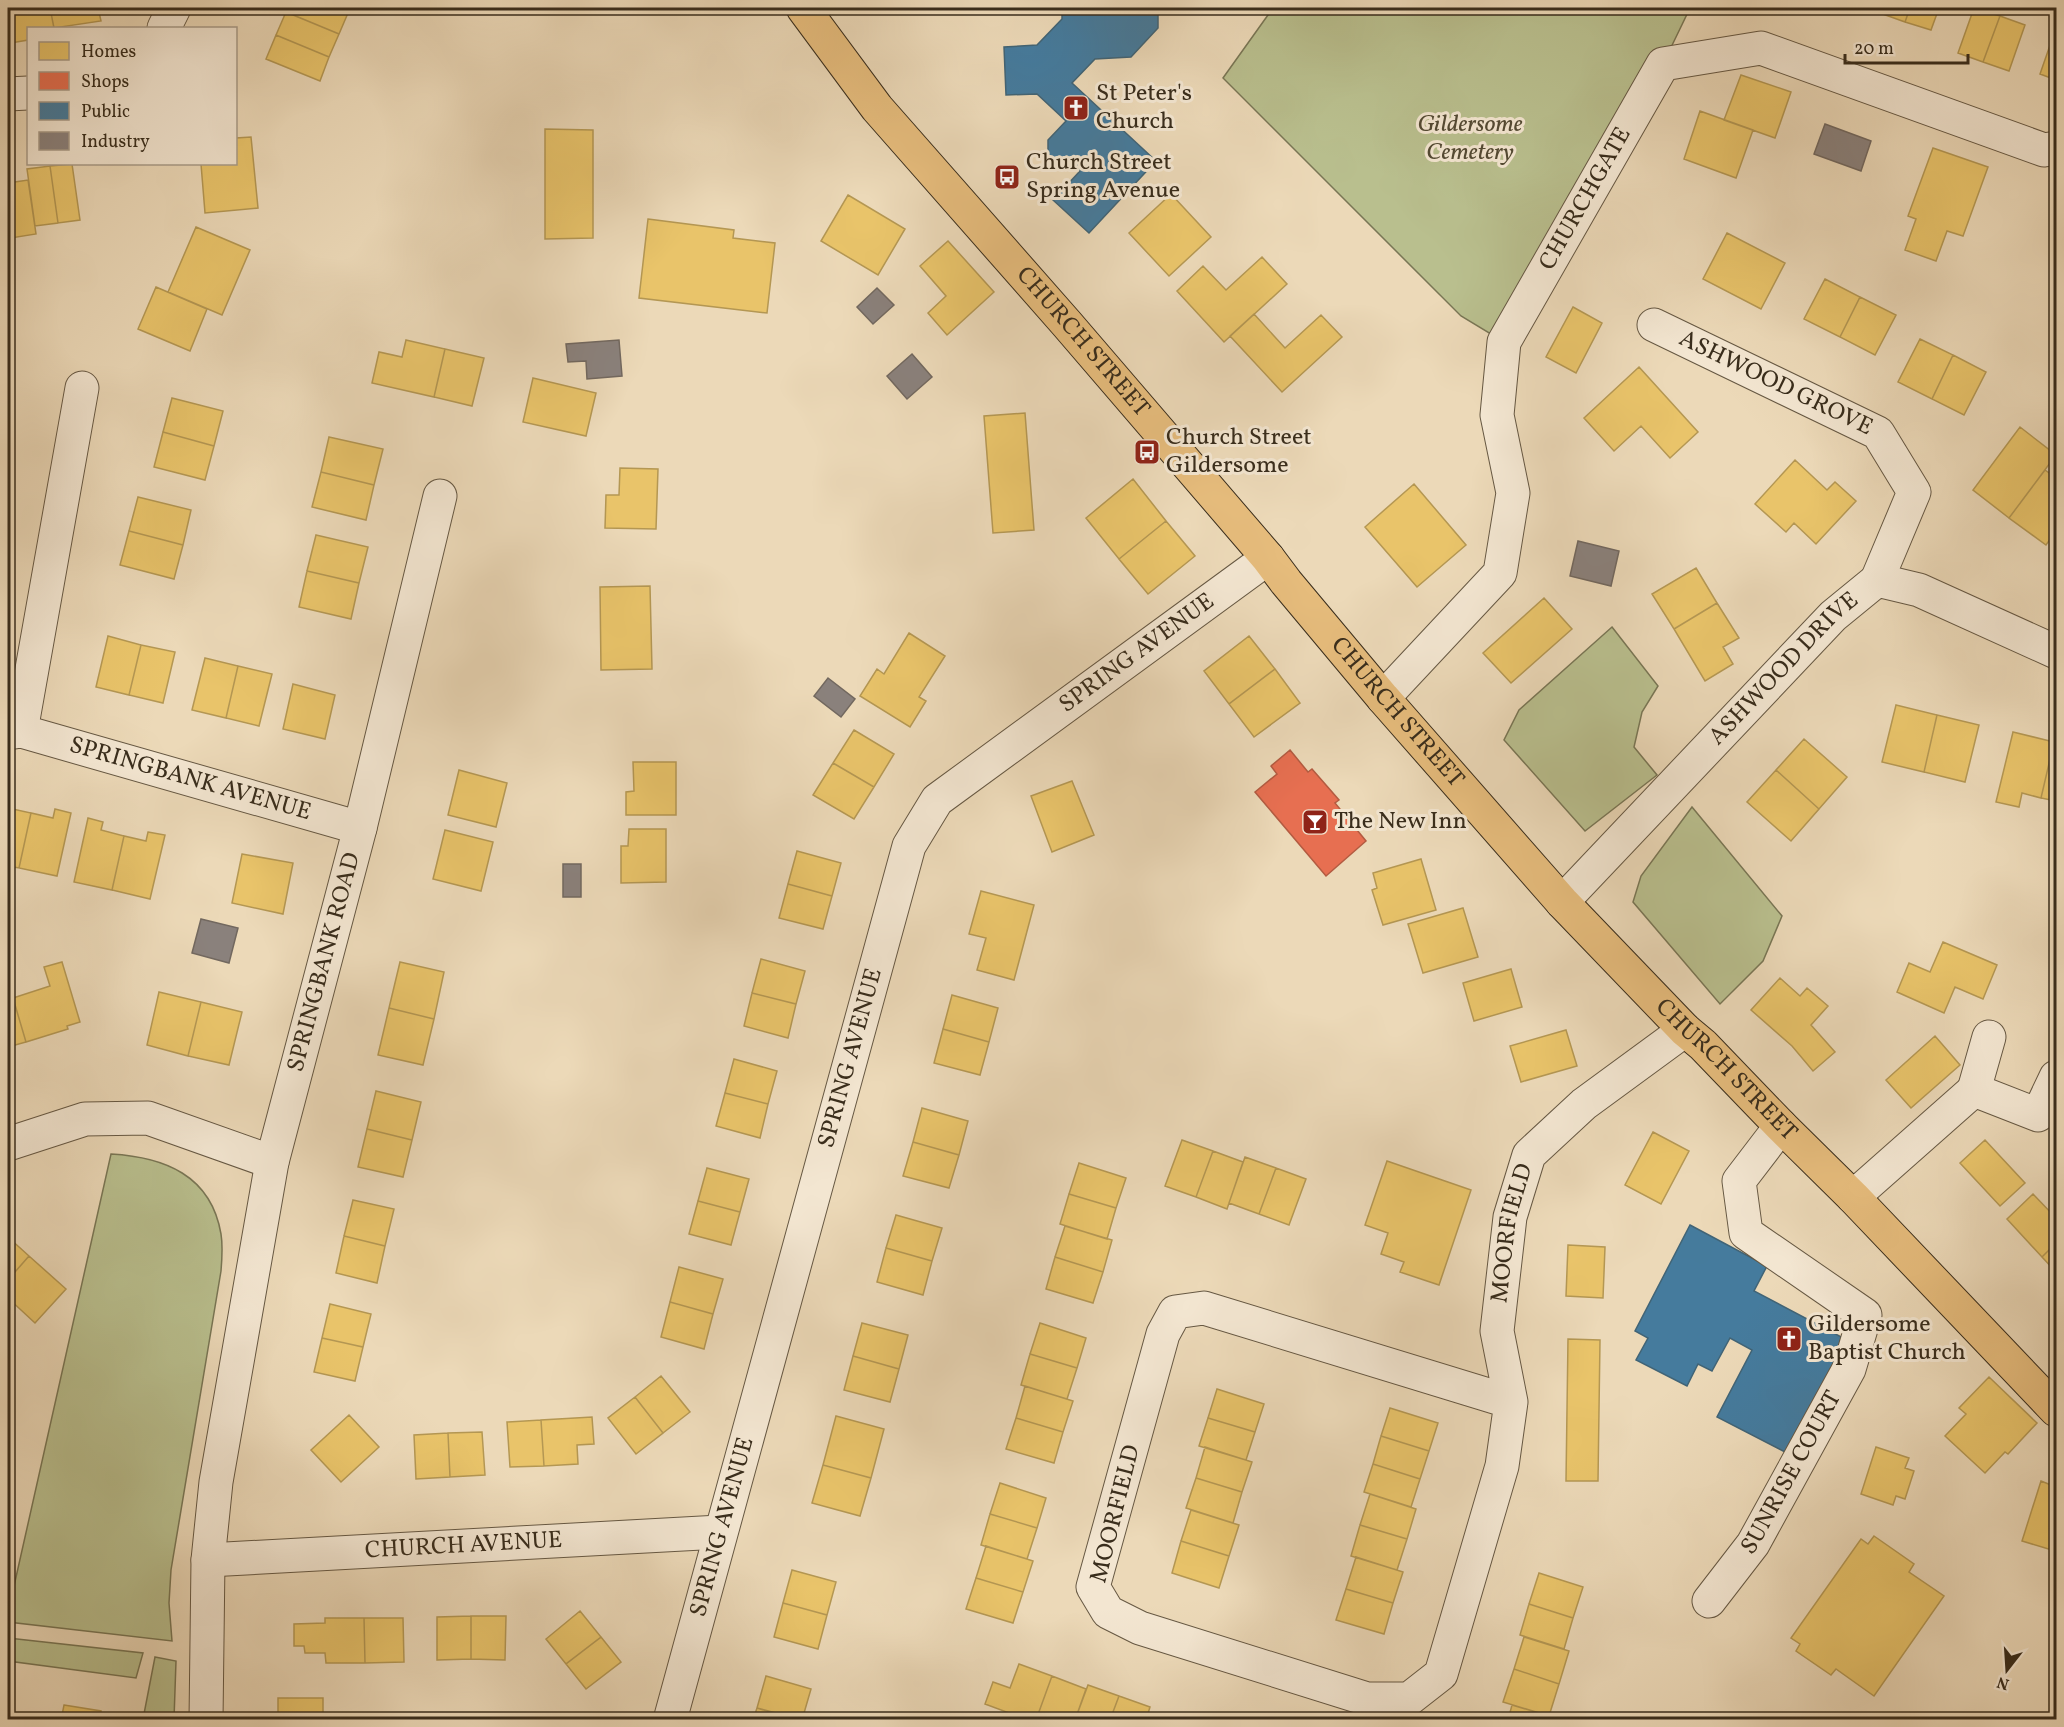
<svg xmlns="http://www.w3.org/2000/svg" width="2064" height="1727" viewBox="0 0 2064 1727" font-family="Vollkorn,serif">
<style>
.green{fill:#b9bf8e;stroke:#797655;stroke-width:1.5}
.homes{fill:#e9c46a;stroke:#b49753;stroke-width:1.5}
.shops{fill:#e76f51;stroke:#b35b41;stroke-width:1.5}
.public{fill:#457b9d;stroke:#416476;stroke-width:1.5}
.industry{fill:#8a817c;stroke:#72685f;stroke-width:1.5}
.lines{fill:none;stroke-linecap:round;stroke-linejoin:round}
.minor-casing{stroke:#665843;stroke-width:35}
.major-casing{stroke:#392d1c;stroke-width:35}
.minor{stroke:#f3e6d1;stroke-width:33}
.major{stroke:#e6bc7c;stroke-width:33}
.labels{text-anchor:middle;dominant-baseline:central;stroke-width:6;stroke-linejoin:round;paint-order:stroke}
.poi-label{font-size:24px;fill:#392d1c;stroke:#f3e6d1;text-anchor:start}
.park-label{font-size:24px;font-style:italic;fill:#534a33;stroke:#f3e6d1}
.street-label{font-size:24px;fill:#392d1c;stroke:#f3e6d1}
</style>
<rect width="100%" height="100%" fill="#ecd9b8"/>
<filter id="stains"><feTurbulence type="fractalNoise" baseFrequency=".00333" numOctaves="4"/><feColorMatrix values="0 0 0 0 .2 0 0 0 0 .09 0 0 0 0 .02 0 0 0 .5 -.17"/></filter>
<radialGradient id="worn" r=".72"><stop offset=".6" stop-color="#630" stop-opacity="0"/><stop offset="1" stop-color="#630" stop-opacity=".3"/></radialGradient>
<!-- green -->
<path class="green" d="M1273 8H1690L1663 64 1504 342 1461 316 1223 78Z
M1612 627 1658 686 1642 712 1634 747 1657 775 1585 831 1504 740 1519 710Z
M1692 807 1782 916 1763 961 1720 1004 1633 902 1641 876Z
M111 1154C164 1157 211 1175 221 1234 223 1246 222 1259 221 1271L171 1570 169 1603 172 1641 8 1622V1595H12Z
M8 1638 143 1653 136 1678 8 1661Z
M155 1657 176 1661 174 1719H143Z"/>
<!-- homes -->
<path class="homes" d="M8 8H50L54 28H28V40L11 43 8 25Z
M50 8H98L101 21 54 28Z
M288 8H334L348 13 339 34 286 12Z
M1882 8H1910L1905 22 1880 13Z
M1910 8H1939L1931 30 1905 22Z
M1974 8 2000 16 1983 62 1958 53Z
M286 12 339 34 329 57 276 35Z
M2000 16 2025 25 2009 71 1983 62Z
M2056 28V80L2040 74Z
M276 35 329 57 320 81 266 59Z
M1741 75 1791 92 1775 138 1724 120Z
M1700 111 1753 130 1736 178 1684 159Z
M545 129 593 130V238L545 239Z
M251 137 258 208 205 213 201 164H236V138Z
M1933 148 1988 167 1963 236 1947 231 1936 261 1905 250 1916 219 1908 216Z
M72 164 80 220 58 223 50 166Z
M50 166 58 223 35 226 27 169Z
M28 180 36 234 11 238 8 211V183Z
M1171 194 1211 237 1169 276 1129 233Z
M848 195 905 229 878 275 821 241Z
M648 219 734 230 733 238 775 243 767 313 639 298Z
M196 227 250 250 222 315 168 292Z
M1727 233 1785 263 1761 309 1703 279Z
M948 241 994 292 947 335 928 313 946 296 920 266Z
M1262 257 1287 284 1224 342 1177 291 1203 266 1226 290Z
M1825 279 1860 297 1840 337 1804 319Z
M156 287 207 309 190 351 138 329Z
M1860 297 1896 315 1875 355 1840 337Z
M1573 307 1602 323 1576 373 1546 357Z
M1254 314 1285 348 1321 315 1342 337 1282 392 1230 336Z
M1920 339 1953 355 1932 399 1898 382Z
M406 340 445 349 434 397 372 383 379 352 402 357Z
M445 349 484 358 472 406 434 397Z
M1953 355 1986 372 1964 415 1932 399Z
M1639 367 1698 432 1670 458 1641 426 1614 451 1584 418Z
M533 378 596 393 586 436 523 422Z
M172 398 223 411 214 446 163 432Z
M1025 413 1034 530 993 533 984 416Z
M2020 427 2056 455 2009 518 1973 490Z
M163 432 214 446 205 480 154 467Z
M329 437 383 449 374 485 321 472Z
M1795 460 1827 490 1835 482 1856 501 1816 544 1794 523 1786 532 1755 504Z
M620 468 658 469 656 529 605 528 606 495H619Z
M2045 470 2056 478V531L2046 545 2009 518Z
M321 472 374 485 366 520 312 507Z
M1133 479 1166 521 1119 559 1086 518Z
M1414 484 1466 545 1417 587 1365 527Z
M138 497 191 510 183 545 129 531Z
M1166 521 1195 556 1148 594 1119 559Z
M129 531 183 545 174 579 120 565Z
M316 535 368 547 359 583 307 571Z
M1696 568 1717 603 1674 629 1652 594Z
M307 571 359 583 351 619 299 607Z
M650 586 652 669 601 670 600 587Z
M1544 598 1572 629 1511 683 1483 653Z
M1717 603 1739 638 1723 647 1733 664 1705 681 1674 629Z
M909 633 945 656 919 697 926 701 910 727 860 696 877 669 884 674Z
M108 636 141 645 129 695 96 687Z
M1249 636 1275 669 1229 704 1204 671Z
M141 645 175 652 163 703 129 695Z
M205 658 238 666 226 718 192 710Z
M238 666 272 674 259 726 226 718Z
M1275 669 1300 703 1254 737 1229 704Z
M293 684 335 695 325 739 283 729Z
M1896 705 1937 715 1924 772 1882 762Z
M1937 715 1979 725 1965 782 1924 772Z
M854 730 894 754 874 787 833 763Z
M2013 732 2054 742 2041 798 2022 793 2019 807 1996 802Z
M1804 739 1847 777 1819 809 1776 770Z
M2054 742H2056V801L2041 798Z
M633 762H676V815H626V792L634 791Z
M833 763 874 787 854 819 813 795Z
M459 770 507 783 496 827 448 815Z
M1776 770 1819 809 1791 841 1747 802Z
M1072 781 1094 835 1052 852 1031 796Z
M8 799 10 800 8 808 31 813 19 868 8 866Z
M55 809 71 813 57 876 19 868 31 813 53 818Z
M88 818 103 822 101 830 124 836 112 890 74 882Z
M629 829H666V882L621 883V846H628Z
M445 830 493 842 481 891 433 879Z
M148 832 165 835 150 899 112 890 124 836 146 841Z
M797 851 841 863 832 896 788 884Z
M242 854 293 863 283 914 232 903Z
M1421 859 1436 910 1383 925 1372 890 1377 888 1373 873Z
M788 884 832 896 823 929 779 918Z
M981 891 1034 905 1014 980 977 970 986 938 969 934Z
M1463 908 1478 957 1423 973 1408 924Z
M1943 942 1997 965 1983 999 1955 987 1944 1013 1897 992 1909 963 1930 972Z
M761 959 805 971 796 1004 752 993Z
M62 962 80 1022 67 1026 68 1029 26 1042 13 998 50 986 44 967Z
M400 962 444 972 434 1019 389 1008Z
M1511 969 1522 1007 1474 1021 1463 983Z
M1780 978 1800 996 1807 988 1828 1006 1811 1025 1835 1052 1813 1071 1792 1046 1751 1010Z
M8 988H10L26 1042 8 1047Z
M159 992 201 1002 188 1056 147 1045Z
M752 993 796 1004 788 1038 744 1026Z
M952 995 998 1008 989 1042 943 1029Z
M201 1002 242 1012 229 1065 188 1056Z
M389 1008 434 1019 423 1065 378 1055Z
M943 1029 989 1042 980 1075 934 1063Z
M1566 1030 1577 1066 1521 1082 1510 1046Z
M1935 1036 1960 1065 1911 1108 1886 1080Z
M734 1059 777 1071 768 1104 725 1093Z
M376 1091 421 1102 412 1140 367 1129Z
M725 1093 768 1104 760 1138 716 1126Z
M922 1108 968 1121 959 1155 913 1142Z
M367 1129 412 1140 403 1177 358 1167Z
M1653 1132 1689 1151 1661 1204 1625 1185Z
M1182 1140 1213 1151 1196 1197 1165 1186Z
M1985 1140 2025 1183 2000 1206 1960 1163Z
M913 1142 959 1155 949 1188 903 1176Z
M1213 1151 1243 1162 1227 1209 1196 1197Z
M1245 1157 1276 1168 1259 1214 1229 1203Z
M1387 1161 1471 1190 1439 1285 1400 1272 1404 1262 1381 1254 1388 1233 1365 1225Z
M1079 1163 1126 1178 1116 1208 1069 1194Z
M707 1168 749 1179 740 1212 698 1201Z
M1276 1168 1306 1179 1289 1225 1259 1214Z
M1069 1194 1116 1208 1107 1239 1060 1224Z
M2033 1194 2056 1218V1243L2042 1257 2007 1219Z
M353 1200 394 1209 385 1246 344 1236Z
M698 1201 740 1212 731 1245 689 1234Z
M896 1215 942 1228 932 1261 886 1248Z
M1065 1226 1112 1240 1103 1272 1055 1257Z
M344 1236 385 1246 377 1283 336 1273Z
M8 1237 29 1256 8 1280Z
M2056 1243V1272L2042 1257Z
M1568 1245 1605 1247 1603 1298 1566 1296Z
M886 1248 932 1261 923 1295 877 1282Z
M29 1256 66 1289 35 1323 8 1298V1280Z
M1055 1257 1103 1272 1093 1303 1046 1289Z
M679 1267 723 1279 713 1314 670 1302Z
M670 1302 713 1314 704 1349 661 1337Z
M330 1304 371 1314 363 1347 322 1338Z
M862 1323 908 1335 899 1369 853 1356Z
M1040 1323 1086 1338 1077 1368 1030 1354Z
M322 1338 363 1347 355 1381 314 1372Z
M1568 1339 1600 1340 1598 1481H1566Z
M1030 1354 1077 1368 1067 1399 1021 1385Z
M853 1356 899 1369 890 1402 844 1390Z
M661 1376 690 1412 663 1433 635 1397Z
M1989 1377 2037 1423 2008 1454 2005 1452 1985 1473 1945 1436 1966 1414 1959 1408Z
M1025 1386 1073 1401 1063 1432 1016 1418Z
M1217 1389 1264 1404 1255 1432 1208 1418Z
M635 1397 663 1433 636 1454 608 1418Z
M1390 1408 1438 1423 1429 1451 1381 1436Z
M349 1415 379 1447 341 1482 311 1450Z
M836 1416 884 1429 871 1478 823 1465Z
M592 1417 594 1444 577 1445 578 1464 544 1466 541 1420Z
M1016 1418 1063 1432 1054 1463 1006 1449Z
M1208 1418 1255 1432 1246 1460 1199 1446Z
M541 1420 544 1466 510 1467 507 1422Z
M482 1432 485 1475 450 1477 448 1433Z
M448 1433 450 1477 416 1479 414 1435Z
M1381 1436 1429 1451 1420 1479 1373 1464Z
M1205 1447 1252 1462 1242 1492 1196 1478Z
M1876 1447 1909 1458 1905 1468 1914 1471 1905 1499 1896 1496 1893 1505 1861 1494Z
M1373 1464 1420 1479 1411 1507 1364 1492Z
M823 1465 871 1478 860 1516 812 1503Z
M1196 1478 1242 1492 1233 1523 1186 1508Z
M2041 1481 2056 1487V1535L2052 1550 2022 1541Z
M1000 1483 1046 1498 1037 1528 990 1514Z
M1370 1494 1416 1509 1407 1539 1360 1525Z
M1191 1510 1239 1525 1229 1556 1181 1541Z
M990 1514 1037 1528 1027 1559 981 1545Z
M1360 1525 1407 1539 1397 1570 1351 1556Z
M1874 1536 1914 1564 1909 1572 1944 1596 1874 1696 1836 1669 1831 1675 1796 1651 1800 1644 1791 1638 1861 1539 1868 1544Z
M1181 1541 1229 1556 1219 1588 1172 1573Z
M986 1546 1033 1561 1023 1592 976 1578Z
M1356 1557 1403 1572 1393 1603 1346 1589Z
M792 1570 836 1582 827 1615 783 1603Z
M1539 1573 1583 1587 1573 1618 1529 1604Z
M976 1578 1023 1592 1013 1623 966 1609Z
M1346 1589 1393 1603 1384 1634 1336 1620Z
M783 1603 827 1615 818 1649 774 1637Z
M1529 1604 1573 1618 1564 1649 1520 1635Z
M580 1611 601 1637 566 1664 546 1639Z
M471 1616H506L505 1660 471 1659Z
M471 1616V1659L437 1660V1617Z
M325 1618H364L365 1663H326L325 1653H305L304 1646H294V1624L325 1623Z
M364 1618H403L404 1662 365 1663Z
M601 1637 621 1662 586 1689 566 1664Z
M1524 1637 1569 1651 1559 1684 1514 1669Z
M1019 1664 1052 1676 1036 1720H1028L985 1704 993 1682 1010 1688Z
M1514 1669 1559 1684 1549 1716 1503 1702Z
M766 1676 811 1689 802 1720 757 1708Z
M1052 1676 1086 1689 1075 1720H1036Z
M1088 1685 1119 1696 1110 1720H1075Z
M1119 1696 1150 1707 1146 1720H1110Z
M278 1698H323V1720H278Z
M64 1705 101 1711 100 1720H61Z
M1512 1705 1549 1716 1559 1720H1508Z
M757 1708 796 1720H753Z"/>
<!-- shops -->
<path class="shops" d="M1290 750 1308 772 1312 769 1339 800 1335 803 1366 841 1326 876 1255 792 1277 774 1271 766Z"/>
<!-- public -->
<path class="public" d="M1062 8H1158V28L1131 57 1095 59 1072 83 1156 161 1089 233 1053 200 1080 171 1071 162 1048 163V140L1066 121 1037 94 1006 95 1004 47 1037 45 1062 19Z
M1690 1225 1767 1266 1754 1291 1847 1340 1787 1453 1717 1417 1752 1350 1730 1338 1712 1371 1698 1364 1687 1386 1636 1360 1648 1338 1635 1331Z"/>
<!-- industry -->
<path class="industry" d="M1825 124 1871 141 1861 171 1814 154Z
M877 288 894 305 873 324 857 307Z
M619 340 622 376 587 379 586 361 568 362 566 344Z
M912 354 932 377 907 399 887 376Z
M1578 541 1619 551 1611 586 1570 576Z
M828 678 855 699 841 717 814 696Z
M563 864H581V897H563Z
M201 919 238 928 229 963 192 953Z"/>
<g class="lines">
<!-- minor casing -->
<g class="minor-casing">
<g id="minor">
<path d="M164 28 174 8"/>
<path d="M8 94 28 93"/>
<path id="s1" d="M1654 325 1878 433 1914 492 1877 580"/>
<path id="s2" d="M1383 698 1500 573 1513 493 1497 415 1504 342 1663 64 1761 48 2044 150 2056 148"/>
<path d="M21 731 82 388"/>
<path id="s3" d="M8 733 21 731 360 828"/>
<path id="s4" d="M1562 902 1833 616 1877 580 1919 590 2056 652"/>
<path d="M1974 1090 1989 1037"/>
<path id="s5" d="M8 1144 85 1119 148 1118 272 1162 360 828 440 496"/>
<path d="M1853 1197 1974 1090 2038 1115 2056 1077"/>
<path id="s6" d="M1511 1402 1204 1308 1175 1312 1163 1334 1093 1587 1108 1612 1140 1628 1367 1699H1409L1441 1674 1502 1466 1511 1402 1497 1331 1510 1217 1529 1155 1584 1104 1685 1030"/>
<path id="s7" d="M208 1560 720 1532"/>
<path id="s8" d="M1709 1601 1753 1544 1849 1369 1865 1315 1746 1233 1739 1181 1781 1126"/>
<path d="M206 1720 208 1560 216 1482 272 1162"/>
<path id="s9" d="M670 1720 909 846 937 800 1268 558"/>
</g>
</g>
<!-- major casing -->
<g class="major-casing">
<g id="major">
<path id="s10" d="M803 8 877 108 1067 324 1268 558 1286 582 1383 698 1562 902 1685 1030 1703 1045 1781 1126 1853 1197 2056 1410"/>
</g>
</g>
<!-- minor -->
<use href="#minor" class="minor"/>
<!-- major -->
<use href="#major" class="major"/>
</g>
<!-- icons -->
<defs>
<g id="church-square" transform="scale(1.35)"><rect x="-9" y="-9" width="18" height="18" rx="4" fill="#8f2418" stroke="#f3e6d1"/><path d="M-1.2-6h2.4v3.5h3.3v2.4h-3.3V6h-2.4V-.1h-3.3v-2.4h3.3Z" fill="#fff"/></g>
<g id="bus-square" transform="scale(1.35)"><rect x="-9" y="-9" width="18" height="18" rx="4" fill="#8f2418" stroke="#f3e6d1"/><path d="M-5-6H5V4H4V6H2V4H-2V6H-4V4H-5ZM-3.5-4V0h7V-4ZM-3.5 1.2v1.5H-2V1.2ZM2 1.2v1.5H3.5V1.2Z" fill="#fff"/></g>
<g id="bar-square" transform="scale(1.35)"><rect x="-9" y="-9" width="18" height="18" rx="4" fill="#8f2418" stroke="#f3e6d1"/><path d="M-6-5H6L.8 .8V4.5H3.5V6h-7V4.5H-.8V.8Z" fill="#fff"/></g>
</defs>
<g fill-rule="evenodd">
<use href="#church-square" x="1076" y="108"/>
<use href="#bus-square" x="1007" y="177"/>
<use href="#bus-square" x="1147" y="452"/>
<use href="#bar-square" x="1315" y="822"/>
<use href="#church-square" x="1789" y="1339"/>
</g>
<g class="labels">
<!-- poi labels -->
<g class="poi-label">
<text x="1096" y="94">St Peter's<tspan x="1096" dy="28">Church</tspan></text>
<text x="1026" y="163">Church Street<tspan x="1026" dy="28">Spring Avenue</tspan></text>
<text x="1166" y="438">Church Street<tspan x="1166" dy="28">Gildersome</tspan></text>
<text x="1334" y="822">The New Inn</text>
<text x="1808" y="1325">Gildersome<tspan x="1808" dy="28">Baptist Church</tspan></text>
</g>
<!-- park labels -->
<g class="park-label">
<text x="1470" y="125">Gildersome<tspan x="1470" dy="28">Cemetery</tspan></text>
</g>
<!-- street labels -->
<g class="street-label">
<text stroke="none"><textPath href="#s2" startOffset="570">CHURCHGATE</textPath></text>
<text stroke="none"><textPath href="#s10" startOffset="436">CHURCH STREET</textPath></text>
<text stroke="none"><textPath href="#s1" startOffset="135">ASHWOOD GROVE</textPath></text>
<text stroke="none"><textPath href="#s9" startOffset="1208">SPRING AVENUE</textPath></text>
<text stroke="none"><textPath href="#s4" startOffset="322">ASHWOOD DRIVE</textPath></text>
<text stroke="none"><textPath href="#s10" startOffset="922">CHURCH STREET</textPath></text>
<text stroke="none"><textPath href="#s3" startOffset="189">SPRINGBANK AVENUE</textPath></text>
<text stroke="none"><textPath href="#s5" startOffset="482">SPRINGBANK ROAD</textPath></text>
<text stroke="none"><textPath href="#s9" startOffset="686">SPRING AVENUE</textPath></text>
<text stroke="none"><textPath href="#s10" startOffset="1408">CHURCH STREET</textPath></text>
<text stroke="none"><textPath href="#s6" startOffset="1476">MOORFIELD</textPath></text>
<text stroke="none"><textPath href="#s8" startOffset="153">SUNRISE COURT</textPath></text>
<text transform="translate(1116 1514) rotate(-76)">MOORFIELD</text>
<text stroke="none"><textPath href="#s9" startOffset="200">SPRING AVENUE</textPath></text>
<text stroke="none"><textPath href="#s7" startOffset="256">CHURCH AVENUE</textPath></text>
</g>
</g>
<!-- margin -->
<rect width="2064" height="1727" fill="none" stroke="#ecd9b8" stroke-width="30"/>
<rect x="9" y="9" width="2046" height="1709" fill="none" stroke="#392d1c" stroke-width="3"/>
<rect x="15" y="15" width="2034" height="1697" fill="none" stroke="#392d1c" stroke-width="1.5"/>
<!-- legend -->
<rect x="27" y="27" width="210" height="138" fill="#f3e6d1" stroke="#a99c89" stroke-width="1.5"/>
<rect x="39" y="42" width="30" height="18" fill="#e9c46a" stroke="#a99c89" stroke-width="1.5"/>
<text x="81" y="57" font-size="18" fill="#392d1c">Homes</text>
<rect x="39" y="72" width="30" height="18" fill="#e76f51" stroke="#a99c89" stroke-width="1.5"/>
<text x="81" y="87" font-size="18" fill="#392d1c">Shops</text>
<rect x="39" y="102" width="30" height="18" fill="#457b9d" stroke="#a99c89" stroke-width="1.5"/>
<text x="81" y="117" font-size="18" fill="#392d1c">Public</text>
<rect x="39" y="132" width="30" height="18" fill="#8a817c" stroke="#a99c89" stroke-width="1.5"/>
<text x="81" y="147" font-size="18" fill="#392d1c">Industry</text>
<!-- north arrow -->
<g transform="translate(2007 1670) rotate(197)" stroke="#f3e6d1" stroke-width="4.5" paint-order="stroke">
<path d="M0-4.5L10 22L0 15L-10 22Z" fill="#392d1c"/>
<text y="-9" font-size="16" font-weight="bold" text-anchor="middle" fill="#392d1c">N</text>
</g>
<!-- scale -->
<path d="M1845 54v9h123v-9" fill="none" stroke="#392d1c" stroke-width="3"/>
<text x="1854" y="54" font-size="18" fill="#392d1c" stroke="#f3e6d1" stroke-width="4.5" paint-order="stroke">20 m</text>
<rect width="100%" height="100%" filter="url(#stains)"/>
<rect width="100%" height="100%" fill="url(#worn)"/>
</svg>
